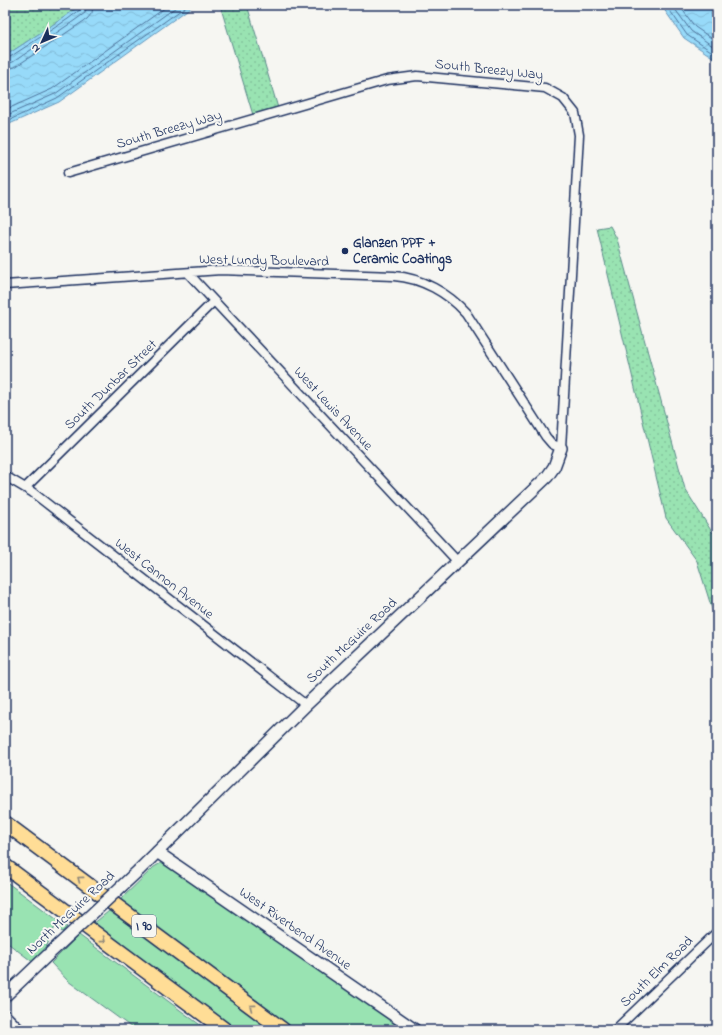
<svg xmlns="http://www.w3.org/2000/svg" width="722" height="1035" viewBox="0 0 722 1035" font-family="'Indie Flower',sans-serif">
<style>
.grass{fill:#99e3b2;stroke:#5a8988}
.park{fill:url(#park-dots);stroke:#5a8988}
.water{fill:url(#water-waves);stroke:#6596bb}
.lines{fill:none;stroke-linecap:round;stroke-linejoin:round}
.shore{stroke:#4d739c;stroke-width:1}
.street-casing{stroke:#1b2f5e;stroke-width:11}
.secondary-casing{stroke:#1b2f5e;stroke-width:14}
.highway-casing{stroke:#1b2f5e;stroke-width:17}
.street{stroke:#f6f6f2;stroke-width:8}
.secondary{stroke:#f6f6f2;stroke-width:11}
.highway{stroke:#ffdd96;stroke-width:14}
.secondary-bridge-casing{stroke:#1b2f5e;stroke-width:14;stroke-linecap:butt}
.secondary-bridge{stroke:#f6f6f2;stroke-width:11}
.oneway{stroke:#8d867a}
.poi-dot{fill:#1b2f5e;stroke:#f6f6f2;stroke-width:1.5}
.labels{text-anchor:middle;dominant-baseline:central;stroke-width:4;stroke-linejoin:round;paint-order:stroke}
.shield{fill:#f6f6f2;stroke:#5d6b8a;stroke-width:1}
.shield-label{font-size:13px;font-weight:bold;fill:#1b2f5e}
.street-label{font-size:14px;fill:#1b2f5e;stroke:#f6f6f2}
.poi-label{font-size:14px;font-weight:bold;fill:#1b2f5e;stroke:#f6f6f2;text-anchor:start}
</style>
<defs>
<pattern id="park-dots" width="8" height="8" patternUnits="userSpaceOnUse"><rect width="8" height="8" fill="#99e3b2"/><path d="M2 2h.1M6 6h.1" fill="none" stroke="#83c39c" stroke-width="1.8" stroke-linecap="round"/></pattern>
<pattern id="water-waves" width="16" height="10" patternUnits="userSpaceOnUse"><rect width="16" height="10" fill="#97daf9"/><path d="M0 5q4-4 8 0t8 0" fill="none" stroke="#82bbd8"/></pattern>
</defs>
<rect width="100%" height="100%" fill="#f6f6f2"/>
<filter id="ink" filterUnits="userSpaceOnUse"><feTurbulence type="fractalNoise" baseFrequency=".025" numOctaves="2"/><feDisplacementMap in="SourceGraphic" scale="8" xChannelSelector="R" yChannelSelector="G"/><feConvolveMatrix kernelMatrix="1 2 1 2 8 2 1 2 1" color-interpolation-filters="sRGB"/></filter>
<g filter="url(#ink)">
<!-- grass -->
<path class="grass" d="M161 863 167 864 406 1030H294L120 900 154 867Z
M5 881 67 927 62 932 55 927 44 952 34 963 5 941Z
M109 911 181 962 272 1030H231L92 925Z
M79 935 207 1030H135L68 981 51 963Z"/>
<!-- park -->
<path class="park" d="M5 5H80L66 16 5 56Z
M220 5H247L278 108 253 115Z
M610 226 617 239 685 489 712 532 717 534V625L697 561 666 518 597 228Z"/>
<!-- water -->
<path class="water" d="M80 5H194L59 102 5 126V56L66 16Z
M661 5H717V60L684 38Z"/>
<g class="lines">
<!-- shore -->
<path class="shore" d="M666 5 687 35 717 55
M672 5 691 31 717 49
M679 5 695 27 717 42
M5 59 10 57 68 19 81 9 82 5
M5 64 13 62 71 23 85 13 87 5
M5 70 15 67 87 19 92 13 93 5
M5 110 52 89 169 5
M5 116 55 94 179 5
M5 122 57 98 188 5"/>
<!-- street casing -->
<g class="street-casing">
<path id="street" d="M188 273 458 562
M5 285 221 270 394 276C422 278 448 293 466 313L546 437 552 444 561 448 579 135 575 113 563 98 545 88 417 76 387 80 68 173
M5 476 32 492 306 705
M25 488 214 301
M5 1014 21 1030
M615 1030 717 932"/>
</g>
<!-- secondary casing -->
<g class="secondary-casing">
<path id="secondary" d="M157 852 415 1030
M139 870 306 705 547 477 554 467 561 448
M5 996 49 954"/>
</g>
<!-- highway casing -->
<g class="highway-casing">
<path id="highway" d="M5 823 283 1030
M5 866 225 1030"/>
</g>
<!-- street -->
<use href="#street" class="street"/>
<!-- secondary -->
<use href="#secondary" class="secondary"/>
<!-- highway -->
<use href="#highway" class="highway"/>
<!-- secondary-bridge casing -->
<g class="secondary-bridge-casing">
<path id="secondary-bridge" d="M49 954 139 870"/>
</g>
<!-- secondary-bridge -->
<use href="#secondary-bridge" class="secondary-bridge"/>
</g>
<!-- one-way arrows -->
<defs><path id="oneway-chevron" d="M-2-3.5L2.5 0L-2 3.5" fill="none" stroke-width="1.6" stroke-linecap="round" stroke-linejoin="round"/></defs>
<g class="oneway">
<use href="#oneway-chevron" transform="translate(80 879) rotate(-143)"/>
<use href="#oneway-chevron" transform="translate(103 940) rotate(37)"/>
<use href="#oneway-chevron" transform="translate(252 1007) rotate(-143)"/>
</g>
</g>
<!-- markers -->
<circle class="poi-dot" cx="345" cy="251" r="4"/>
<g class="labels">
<!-- shield labels -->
<rect class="shield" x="132" y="915" width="24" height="22" rx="3"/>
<g class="shield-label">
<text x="144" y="926">I 90</text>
</g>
<!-- street labels -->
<g class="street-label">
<text transform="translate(489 70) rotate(6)">South Breezy Way</text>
<text transform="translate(169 130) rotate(-16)">South Breezy Way</text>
<text transform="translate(264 261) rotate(1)">West Lundy Boulevard</text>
<text transform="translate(111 385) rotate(-44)">South Dunbar Street</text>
<text transform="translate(333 409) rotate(47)">West Lewis Avenue</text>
<text transform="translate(164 579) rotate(38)">West Cannon Avenue</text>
<text transform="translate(352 641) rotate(-43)">South McGuire Road</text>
<text transform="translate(71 913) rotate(-43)">North McGuire Road</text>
<text transform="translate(295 929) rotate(35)">West Riverbend Avenue</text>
<text transform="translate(657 972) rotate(-44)">South Elm Road</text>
</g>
<!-- poi labels -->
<g class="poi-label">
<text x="353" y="243">Glanzen PPF +<tspan x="353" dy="16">Ceramic Coatings</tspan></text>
</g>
</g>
<!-- margin -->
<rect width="722" height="1035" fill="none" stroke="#f6f6f2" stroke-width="20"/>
<rect x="10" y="10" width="702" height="1015" fill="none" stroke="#1b2f5e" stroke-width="1.5" filter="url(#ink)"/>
<!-- north arrow -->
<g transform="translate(42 42) rotate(226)" stroke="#f6f6f2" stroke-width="3" paint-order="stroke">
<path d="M0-3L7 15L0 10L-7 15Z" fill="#1b2f5e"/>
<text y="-6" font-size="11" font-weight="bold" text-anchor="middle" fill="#1b2f5e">N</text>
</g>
</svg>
